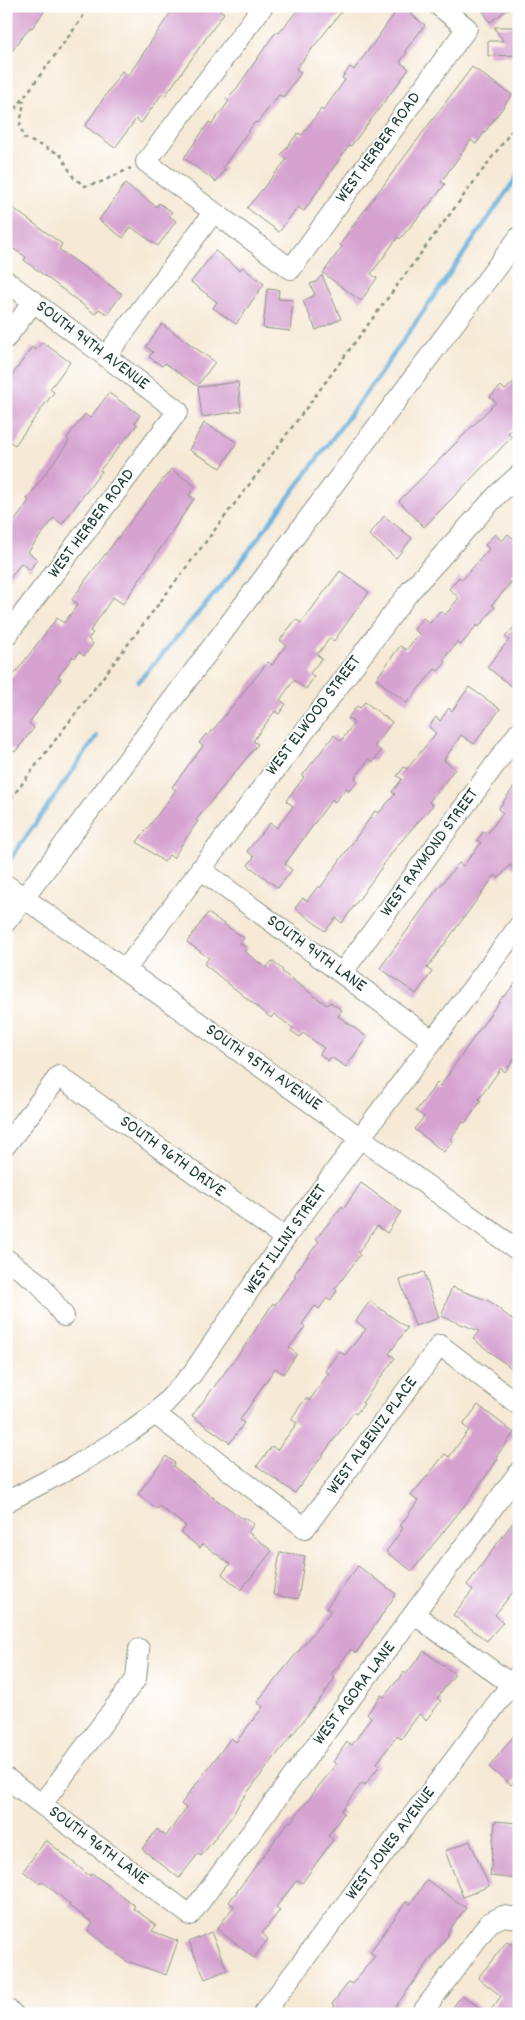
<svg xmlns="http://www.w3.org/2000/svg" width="525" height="2020" viewBox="0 0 525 2020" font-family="Dekko,sans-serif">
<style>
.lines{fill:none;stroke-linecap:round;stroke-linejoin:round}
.stream{stroke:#5baad5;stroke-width:4.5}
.building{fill:#d6a3d1}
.minor-casing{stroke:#8a9384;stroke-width:22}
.path{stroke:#8a9384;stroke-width:2.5;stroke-dasharray:4 4;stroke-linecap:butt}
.minor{stroke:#fff;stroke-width:20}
.labels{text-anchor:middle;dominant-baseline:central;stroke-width:4;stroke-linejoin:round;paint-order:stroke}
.street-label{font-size:18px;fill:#1f3d34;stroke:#fff}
</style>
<rect width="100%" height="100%" fill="#fff"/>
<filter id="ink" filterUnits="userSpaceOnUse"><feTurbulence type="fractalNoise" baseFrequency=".02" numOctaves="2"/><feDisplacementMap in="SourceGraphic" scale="10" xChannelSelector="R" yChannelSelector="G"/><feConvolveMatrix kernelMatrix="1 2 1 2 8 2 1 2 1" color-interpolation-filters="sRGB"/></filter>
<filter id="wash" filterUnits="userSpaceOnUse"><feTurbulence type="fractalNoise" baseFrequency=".0096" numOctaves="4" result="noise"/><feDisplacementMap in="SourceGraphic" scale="20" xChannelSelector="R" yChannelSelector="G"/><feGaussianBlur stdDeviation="1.12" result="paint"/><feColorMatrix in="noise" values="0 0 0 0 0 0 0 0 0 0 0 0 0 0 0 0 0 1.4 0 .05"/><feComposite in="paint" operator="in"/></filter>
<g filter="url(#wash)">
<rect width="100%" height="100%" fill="#f6e9d5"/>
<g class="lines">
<!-- stream -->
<path class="stream" d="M138 682 230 576 375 381 519 174
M9 861 97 736"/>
</g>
<g id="blocks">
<!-- building -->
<path class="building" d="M6 6H48L32 28 30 27 6 59Z
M175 6H215L224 13 165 96 162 94 141 123 136 119 115 148 85 126 122 71 128 76Z
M301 6H346L296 69 301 73 283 97 279 95 257 123 255 122 223 167 225 169 216 182 184 158 209 122 212 124 229 101 226 99 237 88 270 40 277 31 279 33Z
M400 6 425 25 405 51 407 52 400 62 409 69 351 146 349 145 304 211 298 207 279 232 247 208 287 159 281 155 298 133 302 135 321 109 323 111 345 80 342 78 350 67 354 70Z
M480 6H513L490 22Z
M494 27H519V55L488 56V41H503Z
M472 67 512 95 476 144 471 140 441 182 445 184 437 195 400 239 398 237 371 274 377 278 361 301 323 273 342 247 340 245 349 231Z
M125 184 157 207 159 203 172 212 169 216 176 221 158 246 131 227 123 238 99 220Z
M6 203 62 244 59 249 68 256 122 294 107 314 99 309 95 314 24 260 26 257 6 244Z
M215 251 240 270 242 267 264 284 236 324 213 308 217 302 191 282Z
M322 275 341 319 316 330 303 301 315 295 310 284 316 282Z
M267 289 279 290 278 299 293 300 290 331 263 328Z
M162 324 215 362 197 386 165 363 162 366 149 357 153 352 146 347Z
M42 342 70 362 50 389 54 392 15 445 6 439V384L32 347 36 350Z
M519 377V423L508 433 512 437 424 527 399 501 496 402 490 397 501 386 505 390Z
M238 382 241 411 202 417 198 387Z
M109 393 140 415 135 423 137 425 100 470 102 471 62 524 54 518 28 552 37 559 30 570 21 563 6 584V533L29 501 27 499 69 441 67 438 85 414 90 418Z
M204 423 237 442 221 468 189 450Z
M171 469 195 486 189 495 194 499 123 604 113 597 90 631 93 633 88 639 93 644 84 656 79 652 75 658 73 656 58 677 61 679 29 723 34 728 15 752 6 745V685L57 618 64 623 78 604 72 600 87 578Z
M384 516 412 538 396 558 369 535Z
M495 534 502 541 508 534 519 543V567L511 576 514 579 492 605 495 607 479 627 477 625 461 645 457 642 443 660 446 662 438 671 435 669 407 703 376 679 400 646 406 650 419 634 414 629 423 618 430 623 440 611 445 615 459 598 449 589 459 577 462 580 489 549 485 545Z
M340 571 369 592 334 641 330 638 317 655 322 658 310 673 314 677 306 689 294 680 280 700 286 704 279 714 275 711 253 741 258 744 196 820 198 821 173 858 169 855 164 862 137 842 176 790 172 787 203 746 199 743 206 734 208 736 268 662 272 665 286 645 280 640 296 619 301 623Z
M519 622V692L487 667 509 640 505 637Z
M469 687 500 709 474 744 461 735 444 760 455 769 429 802 433 805 396 847 342 923 336 918 325 931 295 908 303 898 307 901 318 886 320 888 375 811 379 813 395 794 392 792 402 779 397 776 404 767 407 769 436 733 429 727 436 717 440 721 449 708 452 711Z
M365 702 392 722 374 746 381 751 373 762 369 759 355 778 358 781 349 791 346 788 335 802 332 799 285 864 292 870 278 888 248 865 254 857 247 851 270 823 277 828 293 806 286 801 304 777 302 776 334 735 341 741 354 723 348 718 357 706 360 708Z
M519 780V862L514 868 510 865 499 878 495 875 427 968 432 972 416 994 380 968 435 892 459 863 463 866 481 843 477 840 484 831 487 834 503 813 498 809Z
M208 913 244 938 240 943 247 948 244 951 266 968 272 961 283 970 282 972 327 1005 330 1002 342 1010 338 1016 367 1037 346 1067 331 1057 328 1061 320 1054 324 1048 303 1033 300 1037 291 1031 293 1028 274 1014 271 1018 204 964 209 958 187 942Z
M519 978V1052L505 1072 501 1068 479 1099 481 1101 465 1123 463 1122 450 1139 453 1141 444 1152 414 1129 424 1117 416 1111 437 1083 440 1086 503 996 504 997Z
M361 1183 401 1212 387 1233 377 1226 358 1253 360 1255 335 1289 337 1291 330 1301 327 1298 319 1309 315 1306 302 1324 305 1327 289 1348 297 1354 283 1374 275 1368 240 1420 244 1423 230 1443 192 1416 244 1347 273 1303 275 1305 296 1276 294 1275 319 1241 316 1239 342 1206 344 1208Z
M424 1272 439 1318 415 1326 400 1280Z
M452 1287 489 1301 519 1325V1374L473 1339 479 1331 441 1316Z
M370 1301 407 1328 389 1354 395 1358 362 1403 364 1404 356 1414 354 1412 295 1493 257 1466 272 1446 277 1450 297 1423 291 1419 306 1398 309 1401 329 1373 325 1371 339 1351 345 1355 366 1329 356 1321Z
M478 1405 514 1433 496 1457 498 1459 468 1501 412 1571 386 1552 403 1528 400 1526 418 1501 411 1496 445 1454 449 1457 469 1430 463 1425Z
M166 1456 175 1463 173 1466 206 1492 243 1519 244 1517 254 1524 248 1532 272 1551 241 1590 222 1574 230 1564 203 1544 200 1548 181 1533 186 1526 159 1506 157 1509 138 1494Z
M519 1514V1584L495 1615 503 1622 487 1641 453 1615 473 1590 467 1585Z
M280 1552 305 1556 298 1599 273 1595Z
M358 1566 396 1594 356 1653 351 1649 331 1675 335 1678 327 1690 240 1802 233 1815 201 1856 198 1854 179 1878 142 1849 157 1829 166 1836 186 1808 181 1804 231 1738 236 1742 263 1707 257 1702 331 1611 326 1608Z
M424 1651 455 1674 437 1698 441 1701 426 1720 419 1714 401 1739 397 1736 377 1763 380 1765 365 1785 362 1783 341 1811 344 1813 328 1836 333 1840 302 1883 297 1880 276 1907 280 1910 262 1933 268 1939 254 1958 217 1929 234 1906 229 1902 289 1821 291 1822 336 1764 333 1762 347 1742 352 1745 371 1717 367 1714 381 1695 384 1697 404 1672 406 1674Z
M519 1729V1775L511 1785 489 1767Z
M495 1821 519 1823V1879L490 1876Z
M46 1840 90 1876 92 1873 135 1906 133 1908 156 1925 152 1931 178 1941 166 1975 130 1962 129 1963 88 1931 93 1923 69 1906 70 1904 42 1881 40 1884 23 1871Z
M470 1841 489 1886 463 1897 445 1851Z
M427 1880 466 1908 447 1933 449 1934 390 2014H330L335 2006 332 2004 349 1982 352 1984 375 1956 370 1952 396 1916 406 1902 410 1904Z
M211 1932 227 1970 205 1979 189 1942Z
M507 1941 519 1950V2014H463L453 2007 462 1995 488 2014 501 1996 478 1978Z"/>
</g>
</g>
<g filter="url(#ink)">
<use href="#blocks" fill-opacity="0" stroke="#8a9384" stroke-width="1"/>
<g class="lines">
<!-- minor casing -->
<g class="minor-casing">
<path id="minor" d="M263 6 146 162 291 269 467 28 439 6
M6 281 178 411 6 636
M6 338 34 301
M107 355 213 213
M200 869 432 1040
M6 885 519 1251
M6 922 519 237
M125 970 410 591 498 494 519 475
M342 973 519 732
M6 1145 59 1076 285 1238
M6 1259 40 1284 64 1316
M155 1414 305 1528 440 1345 519 1405
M6 1502 75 1466 130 1432 155 1414 192 1374 285 1238 519 926
M414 1614 519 1690
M6 1778 190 1915 519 1472
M42 1804 136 1679 139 1649
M6 2008 13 2014
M263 2014 519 1674
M421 2014 489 1923 503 1916 519 1918"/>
</g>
<!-- path -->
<path class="path" d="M21 100 24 102 20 125 24 138 60 154 74 178 85 186 101 182 131 168
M6 122 80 21 89 6
M6 805 261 469 519 121"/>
<!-- minor -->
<use href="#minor" class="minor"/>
</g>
</g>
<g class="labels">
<!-- street labels -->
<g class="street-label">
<text transform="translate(379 148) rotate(-54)">WEST HERBER ROAD</text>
<text transform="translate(92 346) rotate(37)">SOUTH 94TH AVENUE</text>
<text transform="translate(92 524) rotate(-53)">WEST HERBER ROAD</text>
<text transform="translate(314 716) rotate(-53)">WEST ELWOOD STREET</text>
<text transform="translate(430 853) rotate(-54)">WEST RAYMOND STREET</text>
<text transform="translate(316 954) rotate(36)">SOUTH 94TH LANE</text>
<text transform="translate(263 1068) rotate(35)">SOUTH 95TH AVENUE</text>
<text transform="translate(172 1157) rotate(36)">SOUTH 96TH DRIVE</text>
<text transform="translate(286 1240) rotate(-55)">WEST ILLINI STREET</text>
<text transform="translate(373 1436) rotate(-54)">WEST ALBENIZ PLACE</text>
<text transform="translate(355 1694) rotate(-53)">WEST AGORA LANE</text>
<text transform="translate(391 1844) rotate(-53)">WEST JONES AVENUE</text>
<text transform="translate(98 1846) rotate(37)">SOUTH 96TH LANE</text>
</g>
</g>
<!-- margin -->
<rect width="525" height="2020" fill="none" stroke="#fff" stroke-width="25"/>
</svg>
